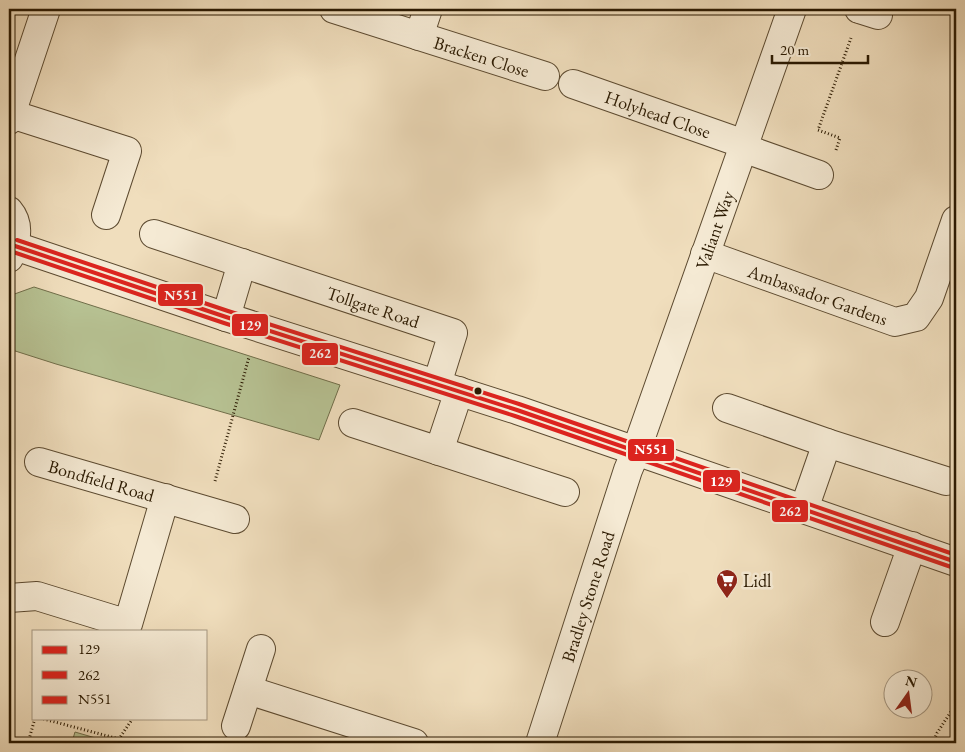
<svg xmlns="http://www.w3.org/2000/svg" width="965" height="752" viewBox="0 0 965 752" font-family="'EB Garamond',serif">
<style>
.green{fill:#b7c293;stroke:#706e4a}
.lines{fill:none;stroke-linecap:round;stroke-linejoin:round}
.minor-casing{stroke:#5c4a30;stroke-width:30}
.path{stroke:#2a1901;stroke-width:3;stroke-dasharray:1 2.5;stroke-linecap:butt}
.minor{stroke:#f5ead4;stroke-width:28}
.bus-1-casing{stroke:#f5ead4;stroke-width:8}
.bus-2-casing{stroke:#f5ead4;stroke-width:8}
.bus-3-casing{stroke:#f5ead4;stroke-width:8}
.bus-1{stroke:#dc241f;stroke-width:4}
.bus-2{stroke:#dc241f;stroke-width:4}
.bus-3{stroke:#dc241f;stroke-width:4}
.bus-dot{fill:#2a1901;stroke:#f5ead4;stroke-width:2}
.labels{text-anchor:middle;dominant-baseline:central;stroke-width:5;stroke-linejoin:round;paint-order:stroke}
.street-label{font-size:18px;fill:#2a1901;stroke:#f5ead4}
.poi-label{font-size:18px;fill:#2a1901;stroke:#f5ead4;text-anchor:start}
.line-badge{stroke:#f5ead4;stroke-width:2}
.badge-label{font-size:14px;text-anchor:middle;font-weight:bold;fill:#fff}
</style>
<rect width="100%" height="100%" fill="#f0debd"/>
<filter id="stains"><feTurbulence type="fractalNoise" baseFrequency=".004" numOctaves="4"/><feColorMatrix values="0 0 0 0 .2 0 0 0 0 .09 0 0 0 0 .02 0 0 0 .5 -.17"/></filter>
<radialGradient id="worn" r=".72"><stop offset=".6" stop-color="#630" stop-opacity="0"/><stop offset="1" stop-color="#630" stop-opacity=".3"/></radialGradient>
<!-- green -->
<path class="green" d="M34 287 340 385 319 440 56 364 9 349V296Z
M75 732 99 739 101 743H67L72 742Z"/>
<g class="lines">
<!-- minor casing -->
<g class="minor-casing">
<g id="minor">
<path id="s1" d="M334 9 545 76"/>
<path d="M859 9 878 15"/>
<path d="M419 36 428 9"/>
<path id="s2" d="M573 84 744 144"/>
<path d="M11 114 127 151 106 215"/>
<path d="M9 120 46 9"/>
<path d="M743 148 819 175"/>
<path d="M9 211C21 225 16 243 9 258"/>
<path id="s3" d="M154 234 453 333 437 384"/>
<path d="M15 246 226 317 517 410 636 451 956 562"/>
<path id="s4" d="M705 254 895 322 916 317 929 298 956 220"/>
<path d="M226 317 242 263"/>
<path d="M727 408 827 443"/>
<path d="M353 423 565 492"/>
<path d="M439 451 459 391"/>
<path id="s5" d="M39 462 235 519"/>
<path d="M804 509 827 443 946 481"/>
<path d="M9 598 37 596 128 624 165 498"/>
<path d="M885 622 912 546"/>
<path d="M248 690 414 743"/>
<path d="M236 726 261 649"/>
<path id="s6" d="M540 743 628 470 636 451 792 9"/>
</g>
</g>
<!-- path -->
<path class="path" d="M836 150 840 138 818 130 851 38
M215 481 249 357
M40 718 119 739
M28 743 35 718
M118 743 119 739 133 718
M933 743 937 733 956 704"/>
<!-- minor -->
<use href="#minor" class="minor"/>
<!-- bus-1 casing -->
<g class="bus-1-casing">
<path id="bus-1" d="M15 246 226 317 517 410 956 562"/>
</g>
<!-- bus-2 casing -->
<g class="bus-2-casing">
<path id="bus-2" d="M13 252 224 323 515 416 954 568"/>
</g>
<!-- bus-3 casing -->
<g class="bus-3-casing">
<path id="bus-3" d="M17 240 228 311 519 404 956 555"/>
</g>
<!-- bus-1 -->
<use href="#bus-1" class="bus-1"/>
<!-- bus-2 -->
<use href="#bus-2" class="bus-2"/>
<!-- bus-3 -->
<use href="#bus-3" class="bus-3"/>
</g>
<!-- icons -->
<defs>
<g id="supermarket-pin" transform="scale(1.125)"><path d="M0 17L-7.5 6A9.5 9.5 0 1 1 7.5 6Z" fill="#8f2418" stroke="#f5ead4"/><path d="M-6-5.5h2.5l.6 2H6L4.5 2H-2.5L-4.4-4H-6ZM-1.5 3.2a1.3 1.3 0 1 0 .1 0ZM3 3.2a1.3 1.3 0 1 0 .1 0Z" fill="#fff"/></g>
</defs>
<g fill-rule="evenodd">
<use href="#supermarket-pin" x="727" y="580"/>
</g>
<!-- markers -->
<circle class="bus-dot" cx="478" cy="391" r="4.5"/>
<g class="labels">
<!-- street labels -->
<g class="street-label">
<text stroke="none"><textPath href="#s1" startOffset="155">Bracken Close</textPath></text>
<text stroke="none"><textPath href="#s2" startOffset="90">Holyhead Close</textPath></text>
<text stroke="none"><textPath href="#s6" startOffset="542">Valiant Way</textPath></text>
<text stroke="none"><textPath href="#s4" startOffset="120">Ambassador Gardens</textPath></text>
<text stroke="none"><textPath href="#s3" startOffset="231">Tollgate Road</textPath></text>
<text stroke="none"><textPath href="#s5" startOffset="65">Bondfield Road</textPath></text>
<text stroke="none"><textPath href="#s6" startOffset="154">Bradley Stone Road</textPath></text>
</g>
<!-- poi labels -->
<g class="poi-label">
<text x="743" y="580">Lidl</text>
</g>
</g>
<g class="line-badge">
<rect x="157" y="283" width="47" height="24" rx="5" fill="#dc241f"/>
<rect x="231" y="313" width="38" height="24" rx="5" fill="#dc241f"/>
<rect x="301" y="342" width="38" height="24" rx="5" fill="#dc241f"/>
<rect x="627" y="438" width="48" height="24" rx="5" fill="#dc241f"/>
<rect x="702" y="469" width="39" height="24" rx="5" fill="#dc241f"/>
<rect x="771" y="499" width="38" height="24" rx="5" fill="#dc241f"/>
</g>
<g class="badge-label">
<text x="181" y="300">N551</text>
<text x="250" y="330">129</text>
<text x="320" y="358">262</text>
<text x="651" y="454">N551</text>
<text x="721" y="486">129</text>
<text x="790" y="516">262</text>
</g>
<!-- margin -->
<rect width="965" height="752" fill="none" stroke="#f0debd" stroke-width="30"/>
<rect x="10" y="10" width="945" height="732" fill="none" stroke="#2a1901" stroke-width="2.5"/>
<rect x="15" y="15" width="935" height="722" fill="none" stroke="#2a1901"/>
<!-- legend -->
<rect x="32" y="630" width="175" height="90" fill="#f5ead4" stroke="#a49680"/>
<rect x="42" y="646" width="25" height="8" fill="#dc241f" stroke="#a49680"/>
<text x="78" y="654" font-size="15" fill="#2a1901">129</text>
<rect x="42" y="671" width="25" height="8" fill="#dc241f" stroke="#a49680"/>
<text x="78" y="680" font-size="15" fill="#2a1901">262</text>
<rect x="42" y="696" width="25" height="8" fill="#dc241f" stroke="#a49680"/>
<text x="78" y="704" font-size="15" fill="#2a1901">N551</text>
<!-- north arrow -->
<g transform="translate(908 694) rotate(14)"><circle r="24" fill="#f5ead4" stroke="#a49680"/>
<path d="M0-4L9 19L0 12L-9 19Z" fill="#8f2418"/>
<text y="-8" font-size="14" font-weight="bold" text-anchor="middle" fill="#2a1901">N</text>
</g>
<!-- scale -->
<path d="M772 55v8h96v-8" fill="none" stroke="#2a1901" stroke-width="2.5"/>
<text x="780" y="55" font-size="15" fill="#2a1901" stroke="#f5ead4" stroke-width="4" paint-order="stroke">20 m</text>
<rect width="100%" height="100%" filter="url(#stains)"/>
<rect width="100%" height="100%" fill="url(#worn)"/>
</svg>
